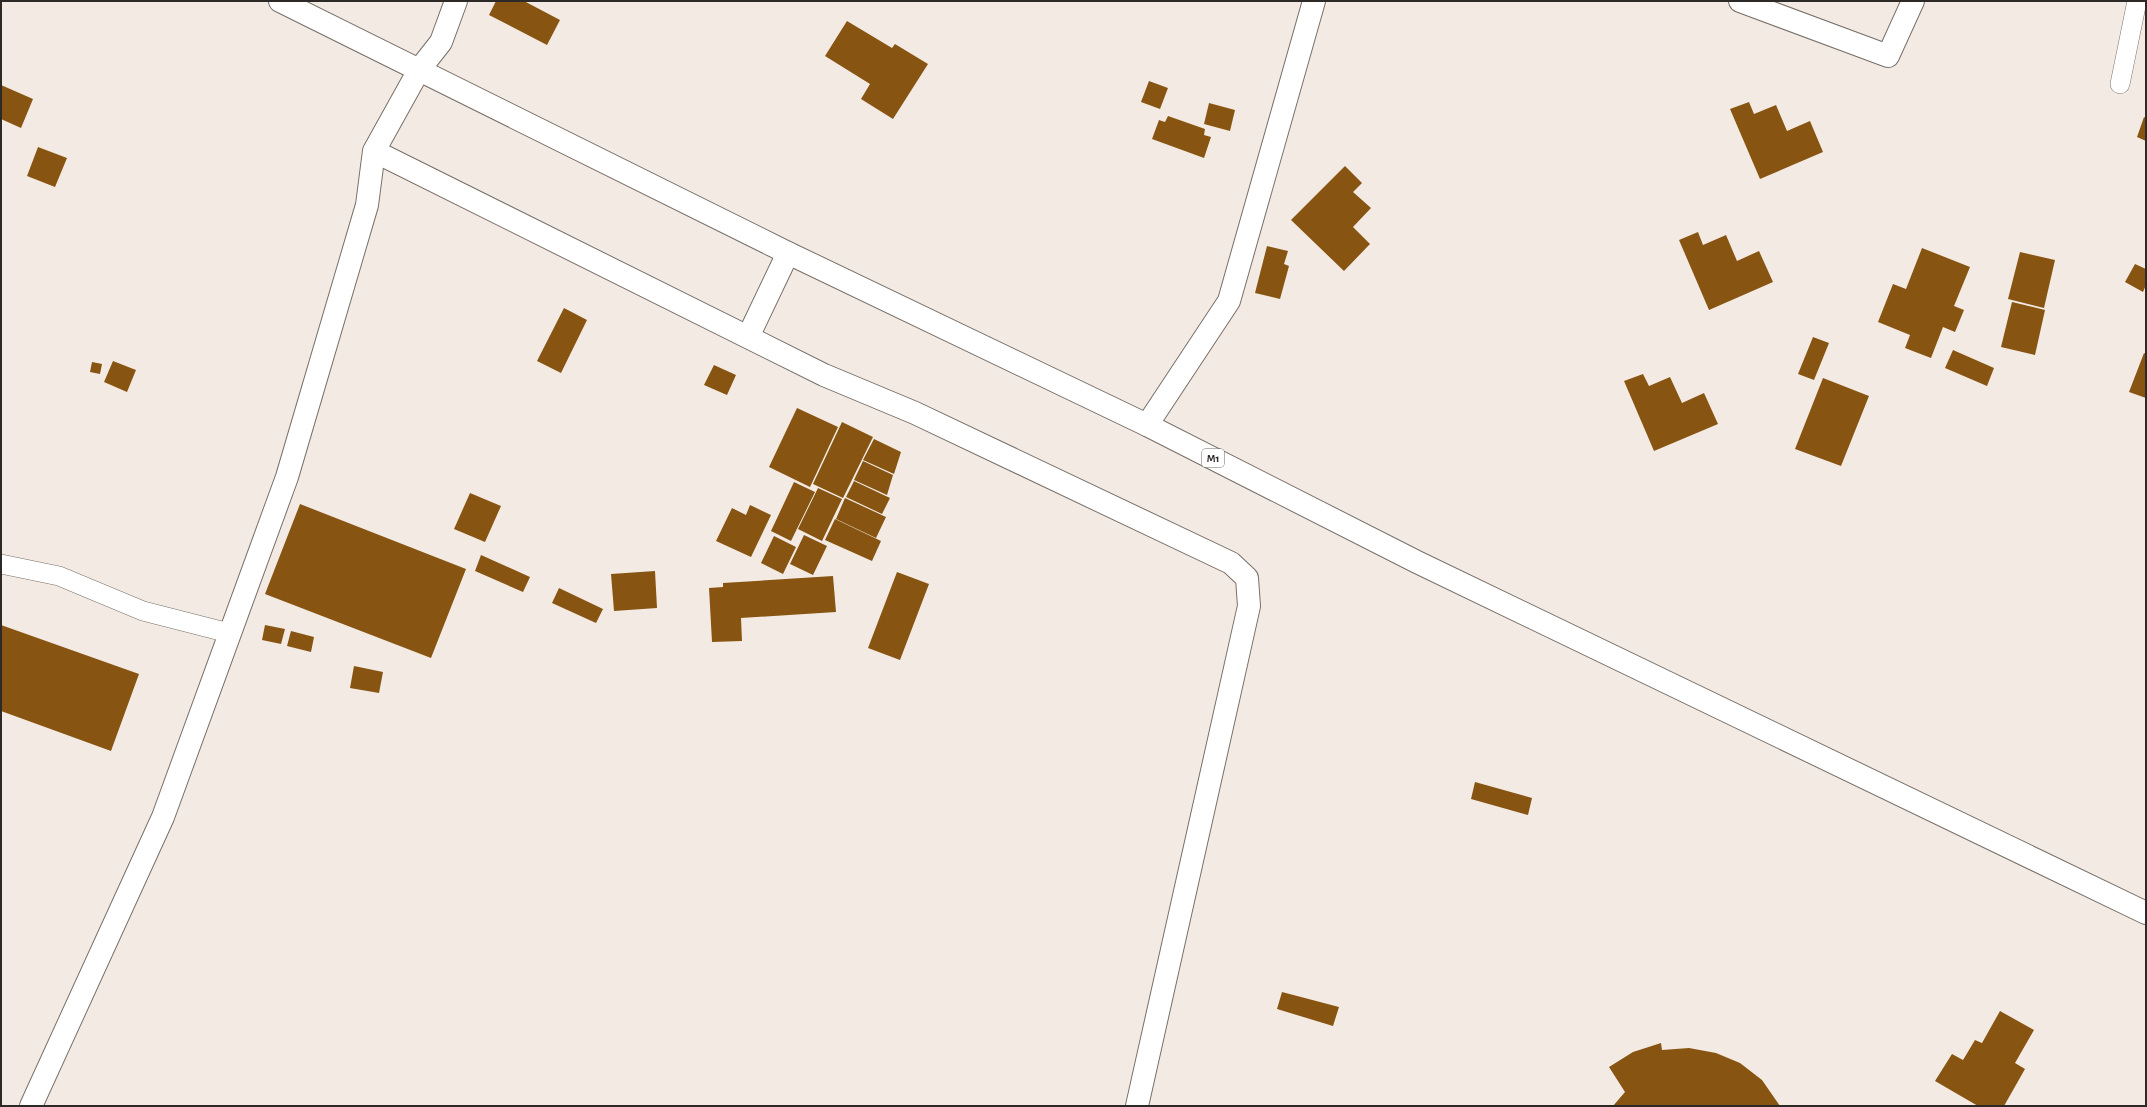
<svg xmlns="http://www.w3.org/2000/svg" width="2147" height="1107" viewBox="0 0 2147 1107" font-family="'Alegreya Sans',sans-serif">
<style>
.building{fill:#885412}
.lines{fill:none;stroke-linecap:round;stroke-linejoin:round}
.service-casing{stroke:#776f69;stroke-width:20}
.minor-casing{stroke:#776f69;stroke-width:24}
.trunk-casing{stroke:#776f69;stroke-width:24}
.service{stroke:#fff;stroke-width:19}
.minor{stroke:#fff;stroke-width:22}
.trunk{stroke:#fff;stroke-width:22}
.labels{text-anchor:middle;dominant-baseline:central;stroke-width:4;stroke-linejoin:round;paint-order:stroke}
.shield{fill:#fff;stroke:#6b6967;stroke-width:1}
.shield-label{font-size:11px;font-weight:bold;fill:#2c2926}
</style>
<rect width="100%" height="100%" fill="#f3ebe3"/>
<!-- building -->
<path class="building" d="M496 1H524L560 20 547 45 489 15Z
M847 21 892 48 895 44 928 64 893 119 861 99 870 84 825 56Z
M1149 81 1168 88 1160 109 1141 102Z
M1 85 33 99 21 128 1 119Z
M1749 102 1754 114 1776 105 1787 131 1810 121 1823 152 1760 179 1730 109Z
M1209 103 1235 110 1230 131 1204 124Z
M1168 116 1205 129 1204 135 1211 137 1204 158 1152 139 1159 120 1165 122Z
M2144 117 2146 118V141L2137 137Z
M38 147 67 158 55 187 27 176Z
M1345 166 1362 183 1353 192 1371 208 1353 227 1370 244 1344 271 1291 220Z
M1698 232 1703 245 1726 235 1737 261 1759 251 1773 282 1709 310 1679 240Z
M1267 246 1288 251 1284 264 1289 266 1280 299 1255 293Z
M1922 248 1970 267 1954 306 1964 310 1955 332 1943 327 1931 358 1905 348 1910 335 1878 322 1893 284 1906 289Z
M2020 252 2055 260 2044 308 2008 299Z
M2135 264 2146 269V285L2143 292 2125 282Z
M2012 302 2045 310 2035 355 2001 347Z
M564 308 587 320 561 373 537 361Z
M1813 337 1829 343 1814 380 1798 374Z
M1953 350 1994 368 1987 386 1945 368Z
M2144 353 2146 354V398L2129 392Z
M113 361 136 370 127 392 104 382Z
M92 362 102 364 100 374 90 372Z
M714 365 736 375 727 395 704 385Z
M1643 374 1649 386 1670 377 1682 403 1704 393 1718 424 1654 451 1624 381Z
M1823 378 1869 396 1841 466 1795 449Z
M797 408 838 427 810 487 769 467Z
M842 422 873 437 843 498 813 484Z
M874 439 901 452 894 474 863 460Z
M863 461 893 475 887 495 854 480Z
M854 481 890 498 882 514 846 497Z
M794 482 815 492 791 541 771 531Z
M818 488 842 499 822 541 798 529Z
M470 493 501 506 485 542 454 529Z
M845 498 886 517 876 538 836 519Z
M300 504 466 569 431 658 265 594Z
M750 505 771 515 751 557 716 541 732 508 746 515Z
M835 519 881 541 872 561 825 540Z
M804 535 827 546 813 575 790 564Z
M774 536 796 547 783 574 761 563Z
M481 555 530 577 523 592 475 571Z
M655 571 657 608 614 611 611 574Z
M897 572 929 584 900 660 868 648Z
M833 576 836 612 741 618 742 641 712 642 709 588 723 587V583Z
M559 588 603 609 596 623 552 603Z
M1 625 139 674 111 751 1 711Z
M265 625 285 629 281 644 262 640Z
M291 631 314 637 311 652 287 646Z
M354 666 383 672 379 693 350 688Z
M1475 782 1532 798 1528 815 1471 799Z
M1282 992 1339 1007 1333 1026 1277 1009Z
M2000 1011 2034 1030 2015 1063 2025 1069 2004 1106H1978L1935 1081 1952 1054 1963 1060 1975 1040 1982 1043Z
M1661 1043 1662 1050 1689 1048 1716 1053 1740 1063 1762 1080 1780 1106H1613L1625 1092 1609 1067 1633 1052Z"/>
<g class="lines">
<!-- service casing -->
<g class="service-casing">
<path id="service" d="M2120 84 2137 1
M1 564 59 576 143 611 229 633"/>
</g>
<!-- minor casing -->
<g class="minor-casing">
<path id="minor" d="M1740 1 1888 56 1913 1
M374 151 824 375 915 413 1231 563 1247 578 1249 606 1137 1106
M748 337 788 253
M1147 425 1229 301 1314 1
M31 1106 163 817 287 477 367 205 374 151 419 70 441 42 456 1"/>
</g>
<!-- trunk casing -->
<g class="trunk-casing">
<path id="trunk" d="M280 1 788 253 1147 425 1417 562 2146 913"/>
</g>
<!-- service -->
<use href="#service" class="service"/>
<!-- minor -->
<use href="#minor" class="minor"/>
<!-- trunk -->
<use href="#trunk" class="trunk"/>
</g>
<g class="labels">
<!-- shield labels -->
<rect class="shield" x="1202" y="449" width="22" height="18" rx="3"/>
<g class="shield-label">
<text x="1213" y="458">M1</text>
</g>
</g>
<!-- border -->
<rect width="2147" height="1107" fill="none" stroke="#2c2926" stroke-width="4"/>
</svg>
